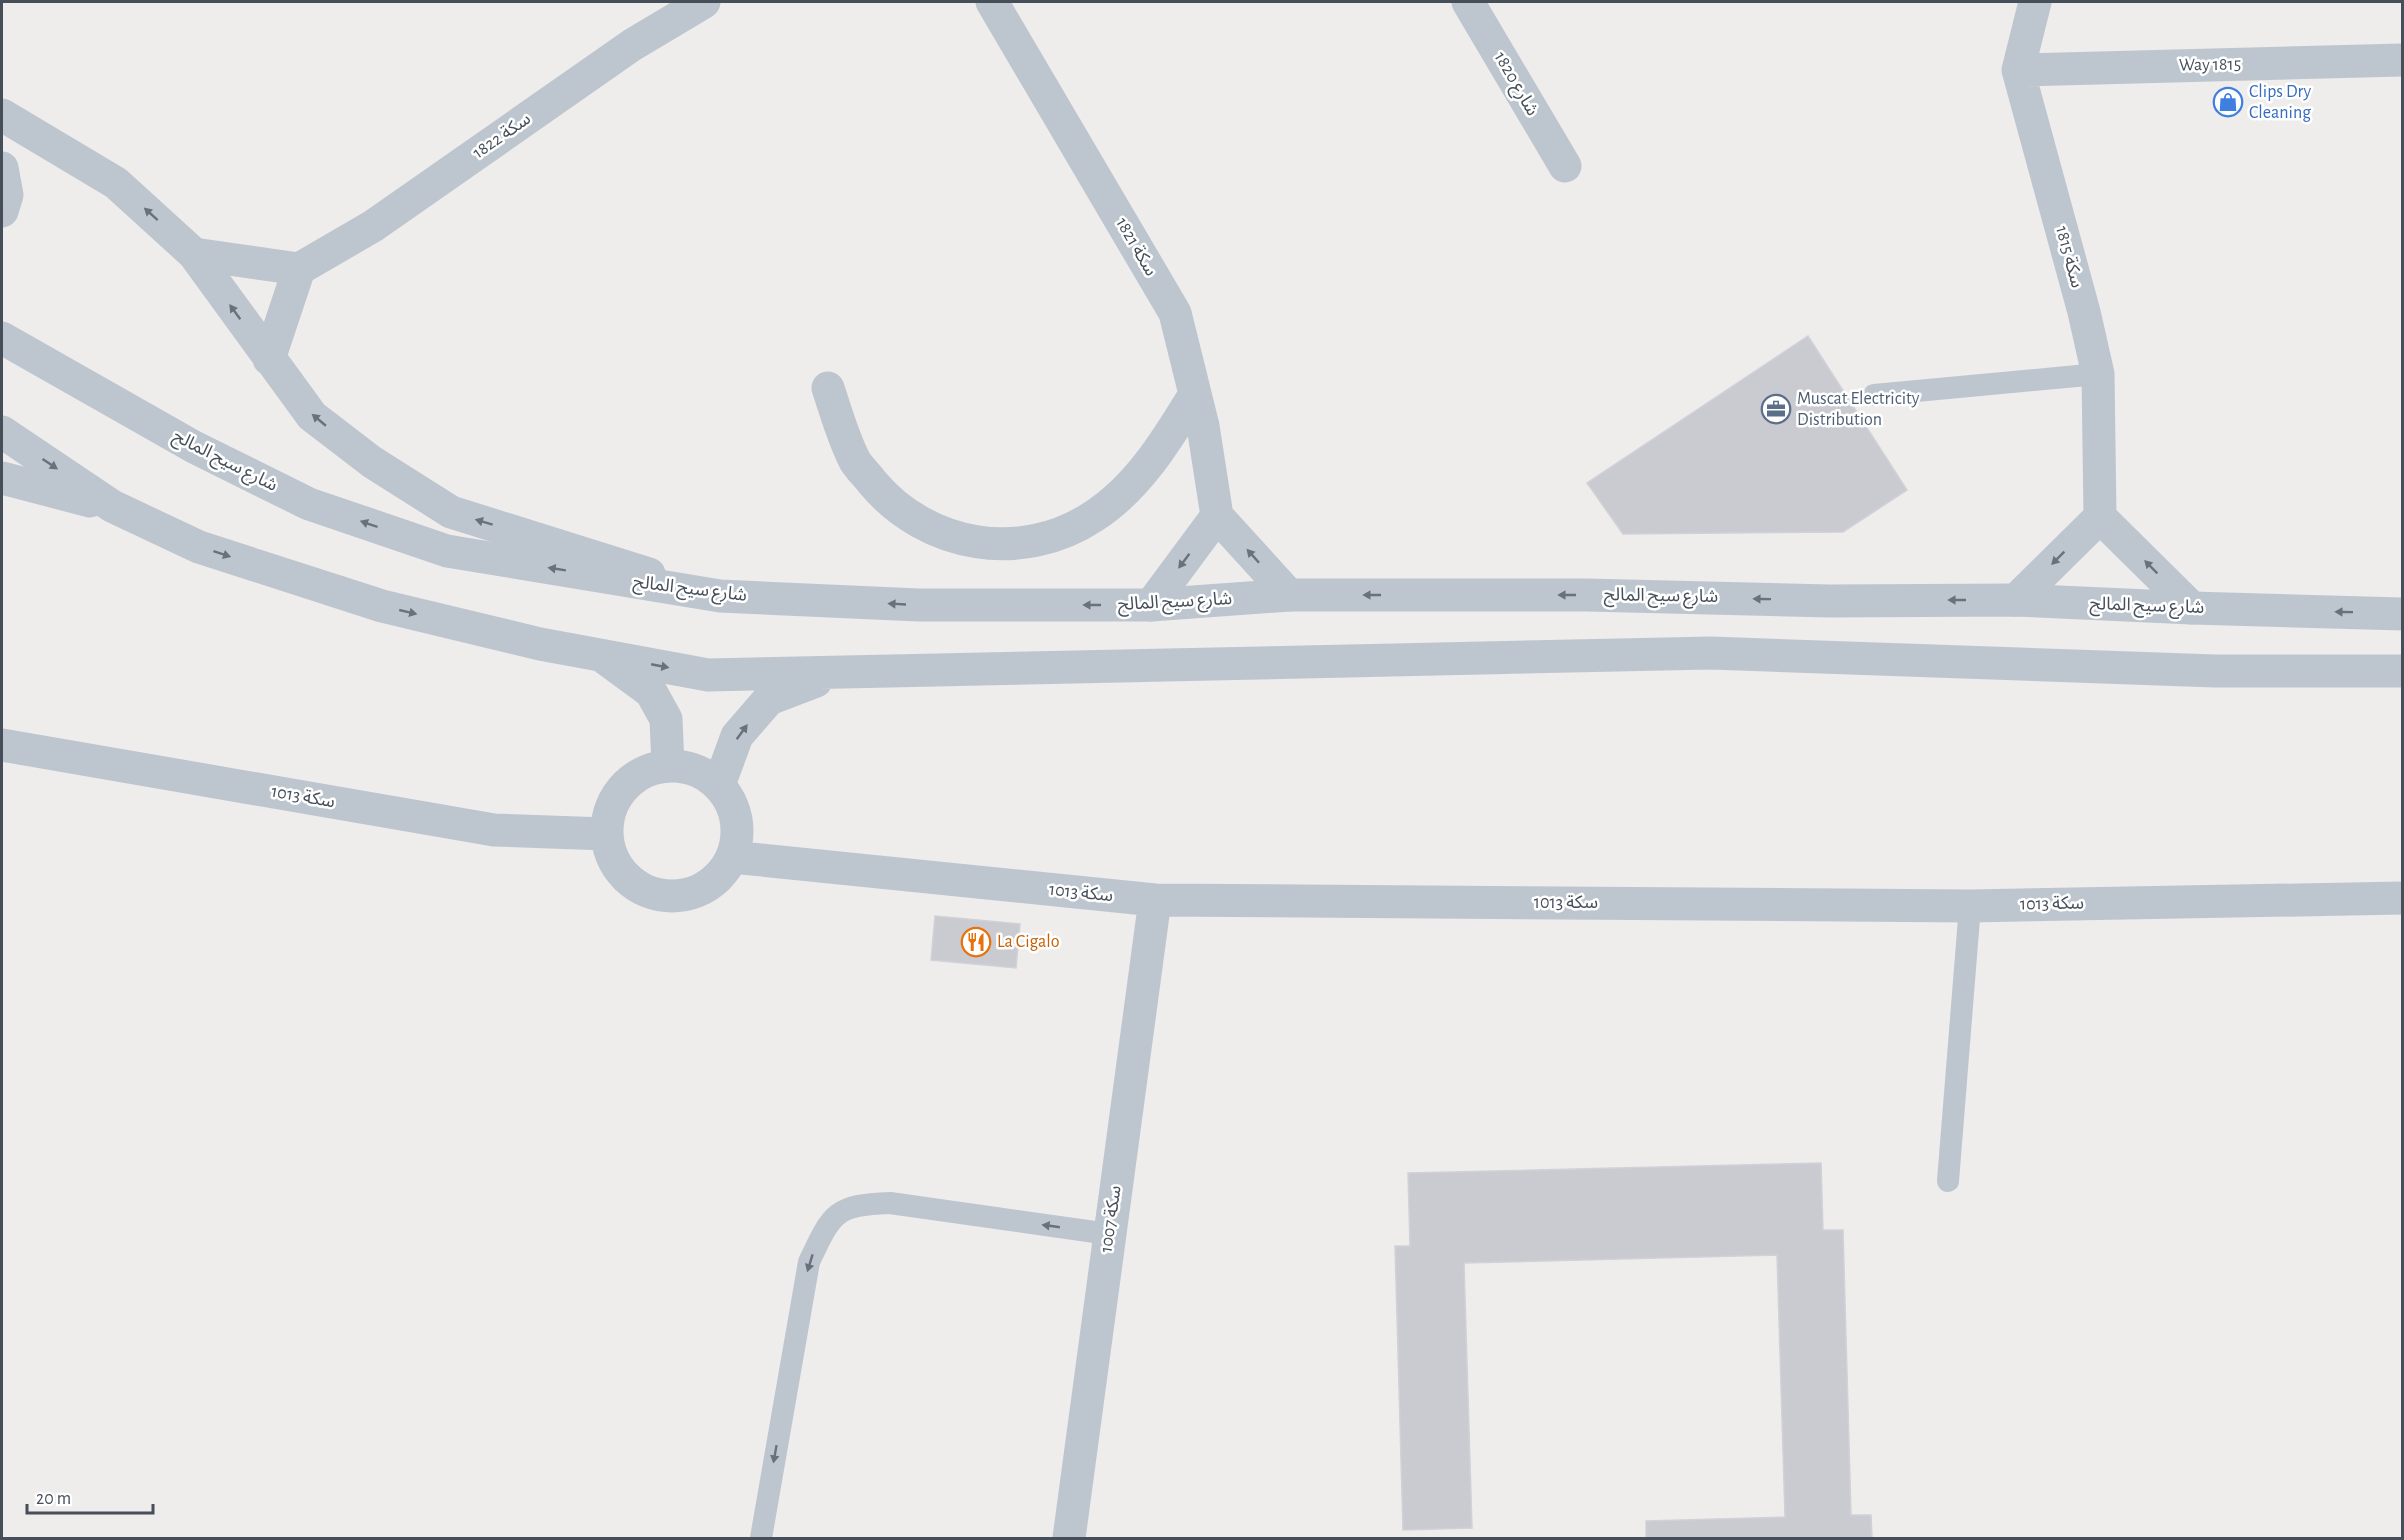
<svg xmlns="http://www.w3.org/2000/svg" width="2404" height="1540" viewBox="0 0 2404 1540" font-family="'Alegreya Sans','Noto Sans Arabic',sans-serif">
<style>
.building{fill:#c9cbd1;stroke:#d0d2d8;stroke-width:1.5}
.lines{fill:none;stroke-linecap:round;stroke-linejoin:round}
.service{stroke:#bdc6cf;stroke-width:22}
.minor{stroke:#bdc6cf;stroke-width:33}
.tertiary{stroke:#bdc6cf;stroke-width:33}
.oneway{fill:#69727c}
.labels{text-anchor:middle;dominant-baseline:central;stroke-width:5;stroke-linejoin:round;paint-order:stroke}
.street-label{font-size:18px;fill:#454e59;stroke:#fff}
.shop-label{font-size:18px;fill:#366cbe;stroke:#fff;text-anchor:start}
.service-label{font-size:18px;fill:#4e5e75;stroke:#fff;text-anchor:start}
.food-label{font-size:18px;fill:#c56008;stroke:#fff;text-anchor:start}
</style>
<rect width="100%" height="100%" fill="#efecec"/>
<!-- building -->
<path class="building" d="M1808 336 1907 490 1843 532 1623 534 1587 483Z
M935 916 1020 924 1016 968 931 960Z
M1821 1163 1823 1230H1843L1851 1515H1871L1872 1538H1646V1521L1785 1517 1777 1255 1464 1263 1472 1528 1403 1530 1395 1246H1410L1408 1173Z"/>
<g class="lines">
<!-- service -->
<path class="service" d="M1874 395 2098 374
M1948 1181 1970 906
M761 1538 809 1262C832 1213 835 1205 890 1203L1109 1234"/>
<!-- minor -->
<path class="minor" d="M992 2 1175 313 1203 426 1217 516 1289 595
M1468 2 1565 166
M2035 2 2018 70 2084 312 2098 374 2100 517 2192 608
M2018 70 2402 60
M2 115 116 183 194 254 312 416 372 462 451 512 649 574
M2 168 7 195 2 211
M194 254 299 269 373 226 632 45 704 2
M269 359 299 269
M828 388C836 412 843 438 855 461 859 468 867 475 872 482 927 548 1022 564 1094 516 1139 487 1168 438 1195 394
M2016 600 2100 517
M1151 605 1217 516
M2 745 494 830 606 834
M607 831a65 65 0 1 1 130 0a65 65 0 1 1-130 0Z
M732 857 1155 900 1970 906 2402 898
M1069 1538 1155 900"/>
<!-- tertiary -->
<path class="tertiary" d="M2 338 194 447 309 504 447 551 720 596 919 605H1151L1289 595H1587L1830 601 2016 600 2192 608 2402 614
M2 432 112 506 199 547 382 606 540 644 708 675 1711 653 2215 671H2402
M2 478 90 501
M606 659 651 692 666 719 668 766
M719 785 737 736 769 699 816 681"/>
</g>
<!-- one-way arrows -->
<defs><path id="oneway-solid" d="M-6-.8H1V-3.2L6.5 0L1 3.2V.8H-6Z" transform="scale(1.5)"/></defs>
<g class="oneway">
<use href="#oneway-solid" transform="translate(151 214) rotate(-138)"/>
<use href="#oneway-solid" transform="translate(235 312) rotate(-126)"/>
<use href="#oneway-solid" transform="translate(319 420) rotate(-140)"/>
<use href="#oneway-solid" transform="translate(50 464) rotate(34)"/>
<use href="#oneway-solid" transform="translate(484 522) rotate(-163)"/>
<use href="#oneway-solid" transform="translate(369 524) rotate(-161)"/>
<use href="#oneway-solid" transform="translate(222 554) rotate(18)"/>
<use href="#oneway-solid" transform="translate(1253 556) rotate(-132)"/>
<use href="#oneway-solid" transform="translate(2058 558) rotate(135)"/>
<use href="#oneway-solid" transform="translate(1184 561) rotate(127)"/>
<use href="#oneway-solid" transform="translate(2151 567) rotate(-135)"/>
<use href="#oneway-solid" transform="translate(557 569) rotate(-171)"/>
<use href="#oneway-solid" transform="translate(1372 595) rotate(180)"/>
<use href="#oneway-solid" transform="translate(1567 595) rotate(180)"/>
<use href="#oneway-solid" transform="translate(1762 599) rotate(-179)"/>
<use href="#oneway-solid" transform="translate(1957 600) rotate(180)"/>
<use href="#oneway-solid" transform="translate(897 604) rotate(-177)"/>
<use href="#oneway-solid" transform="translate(1092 605) rotate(-180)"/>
<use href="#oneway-solid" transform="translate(408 612) rotate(13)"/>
<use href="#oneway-solid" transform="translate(2344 612) rotate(-179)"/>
<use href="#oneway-solid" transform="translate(660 666) rotate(11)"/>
<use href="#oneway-solid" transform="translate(742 732) rotate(-54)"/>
<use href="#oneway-solid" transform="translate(1051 1226) rotate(-172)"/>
<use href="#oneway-solid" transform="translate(810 1263) rotate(107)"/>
<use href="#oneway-solid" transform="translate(775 1454) rotate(100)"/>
</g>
<!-- icons -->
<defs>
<g id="shop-ring" transform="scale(1.5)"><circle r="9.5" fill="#fff" stroke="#3f7fe0" stroke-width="1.5"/><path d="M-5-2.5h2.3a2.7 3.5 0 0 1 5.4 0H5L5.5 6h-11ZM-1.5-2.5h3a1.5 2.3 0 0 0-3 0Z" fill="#3f7fe0"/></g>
<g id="office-ring" transform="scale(1.5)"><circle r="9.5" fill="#fff" stroke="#5c6f8a" stroke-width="1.5"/><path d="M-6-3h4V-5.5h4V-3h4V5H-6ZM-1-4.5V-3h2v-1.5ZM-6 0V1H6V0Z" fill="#5c6f8a"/></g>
<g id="restaurant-ring" transform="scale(1.5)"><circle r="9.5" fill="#fff" stroke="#e8710a" stroke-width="1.5"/><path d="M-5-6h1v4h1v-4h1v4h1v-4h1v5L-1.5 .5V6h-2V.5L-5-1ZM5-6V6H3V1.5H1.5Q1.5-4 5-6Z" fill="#e8710a"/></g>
</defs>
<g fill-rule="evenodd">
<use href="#shop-ring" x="2228" y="102"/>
<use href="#office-ring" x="1776" y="409"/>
<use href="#restaurant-ring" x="976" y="942"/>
</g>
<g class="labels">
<!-- street labels -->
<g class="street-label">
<text transform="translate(2210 65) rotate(-1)">Way 1815</text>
<text transform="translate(1516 84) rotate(60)">1820 شارع</text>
<text transform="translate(502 136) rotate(-35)">سكة 1822</text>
<text transform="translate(1136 247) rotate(60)">سكة 1821</text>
<text transform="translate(2069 257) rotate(75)">سكة 1815</text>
<text transform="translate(225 461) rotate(27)">شارع سيح المالح</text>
<text transform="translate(690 589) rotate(7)">شارع سيح المالح</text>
<text transform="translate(1661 596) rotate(1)">شارع سيح المالح</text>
<text transform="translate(1175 602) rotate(-3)">شارع سيح المالح</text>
<text transform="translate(2147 606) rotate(2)">شارع سيح المالح</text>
<text transform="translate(303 797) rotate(10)">سكة 1013</text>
<text transform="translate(1081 893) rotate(6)">سكة 1013</text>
<text x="1566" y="903">سكة 1013</text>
<text transform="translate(2052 904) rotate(-1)">سكة 1013</text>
<text transform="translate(1111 1219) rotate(-82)">سكة 1007</text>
</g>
<!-- shop labels -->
<g class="shop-label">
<text x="2249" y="92">Clips Dry<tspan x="2249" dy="21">Cleaning</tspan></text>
</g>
<!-- service labels -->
<g class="service-label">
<text x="1797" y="399">Muscat Electricity<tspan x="1797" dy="21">Distribution</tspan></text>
</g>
<!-- food labels -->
<g class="food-label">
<text x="997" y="942">La Cigalo</text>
</g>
</g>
<!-- border -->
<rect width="2404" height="1540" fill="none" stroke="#454e59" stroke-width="6"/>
<!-- scale -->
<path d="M27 1504v9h126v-9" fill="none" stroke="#454e59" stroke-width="3"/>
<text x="36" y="1504" font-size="18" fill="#454e59" stroke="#ffffff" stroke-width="4.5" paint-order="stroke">20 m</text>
</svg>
